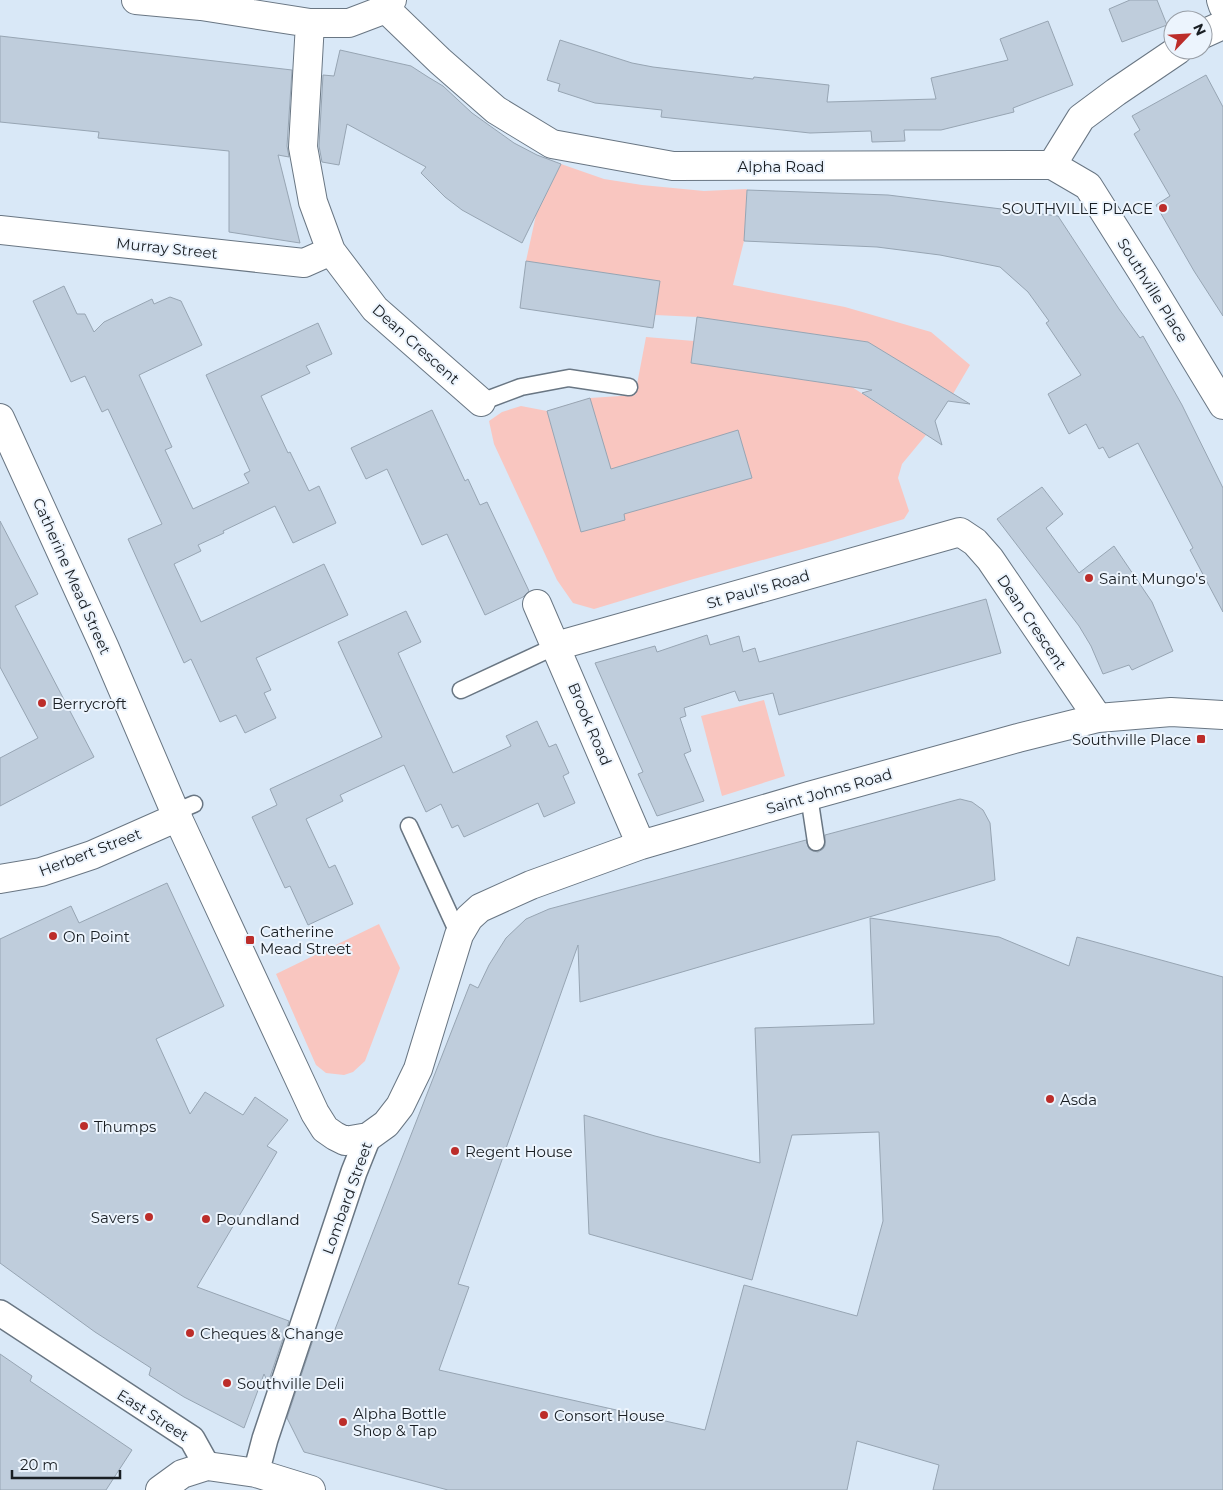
<svg xmlns="http://www.w3.org/2000/svg" width="1223" height="1490" viewBox="0 0 1223 1490" font-family="Montserrat,sans-serif">
<style>
.green{fill:#f9c6c0}
.building{fill:#bfcddc;stroke:#97a5b3}
.lines{fill:none;stroke-linecap:round;stroke-linejoin:round}
.service-casing{stroke:#697683;stroke-width:19}
.pedestrian-casing{stroke:#697683;stroke-width:28}
.minor-casing{stroke:#697683;stroke-width:30}
.trunk-casing{stroke:#697683;stroke-width:30}
.service{stroke:#fff;stroke-width:16}
.pedestrian{stroke:#fff;stroke-width:25}
.minor{stroke:#fff;stroke-width:28}
.trunk{stroke:#fff;stroke-width:28}
.poi-dot{fill:#bc2d2a;stroke:#ecf4fd;stroke-width:2}
.labels{text-anchor:middle;dominant-baseline:central;stroke-width:4;stroke-linejoin:round;paint-order:stroke}
.street-label{font-size:15px;fill:#191e23;stroke:#ecf4fd}
.poi-label{font-size:15px;fill:#191e23;stroke:#ecf4fd;text-anchor:start}
</style>
<rect width="100%" height="100%" fill="#d9e8f7"/>
<!-- green -->
<path class="green" d="M561 164 604 179 642 185 704 191 747 189 744 241 733 285 845 307 931 332 970 365 953 394 868 342 697 317 655 315 659 281 526 261 536 215Z
M646 337 694 341 691 363 852 387 926 435 902 464 898 478 909 511 904 519 828 542 690 580 594 609 573 603 557 580 494 444 489 421 502 412 521 406 547 411 590 398 635 395Z
M764 700 785 776 722 796 701 716Z
M379 924 400 968 365 1061 353 1072 344 1075 326 1073 316 1065 276 974Z"/>
<!-- building -->
<path class="building" d="M1130 0H1157L1167 25 1122 42 1109 9Z
M1048 21 1073 85 1013 108 1014 112 941 130H904L905 141 872 142 871 131 810 133 661 117 662 110 595 103 558 91 560 84 547 80 560 40 632 63 653 67 753 79 754 77 829 85 827 102 936 99 931 78 1008 60 1000 39Z
M0 36 292 70 287 146 289 157 278 155 300 243 229 232V151L98 138 99 132 0 122Z
M340 50 411 66 428 77 443 86 472 113 514 143 537 155 561 164 522 243 462 210 445 197 421 173 426 167 347 124 339 165 322 162 319 146 323 75 334 76Z
M1206 75 1223 107V316L1194 271 1156 205 1170 196 1134 134 1140 130 1132 116Z
M747 190 888 195 1058 216 1119 309 1140 338 1143 336 1182 405 1223 488V612L1190 550 1193 548 1138 443 1109 458 1103 447 1099 449 1086 424 1069 434 1048 394 1081 375 1046 323 1049 321 1028 292 1000 267 940 255 877 247 744 241Z
M526 261 660 281 653 328 520 308Z
M64 286 77 314H85L94 332 104 322 152 299 154 304 170 297 181 301 202 345 139 375 172 447 165 450 193 509 249 483 244 474 250 471 206 375 318 323 332 354 306 366 310 373 261 396 288 453 290 452 309 491 319 486 336 523 293 543 275 506 223 531 224 533 198 545 201 551 174 564 201 622 324 564 348 615 256 658 271 690 264 693 276 718 245 733 236 715 220 722 191 659 184 663 128 539 162 524 108 409 102 412 85 376 71 382 33 301Z
M697 317 868 342 970 404 948 401 935 421 942 445 862 393 872 390 691 363Z
M590 398 611 469 738 430 752 478 624 514 625 520 581 532 547 411Z
M432 410 465 481 468 479 480 505 487 502 529 591 523 597 485 615 447 534 422 545 387 469 366 479 351 448Z
M1042 487 1063 514 1046 528 1079 573 1114 546 1152 602 1173 651 1132 670 1129 665 1103 674 1091 646 1079 626 997 519Z
M0 521 38 594 15 606 94 757 0 806V758L38 738 0 667Z
M986 599 1001 653 779 715 773 693 739 701 735 691 684 708 686 716 680 718 691 751 684 754 704 801 657 816 638 774 643 772 595 663 655 646 657 652 707 635 710 645 739 636 743 652 755 648 759 662Z
M406 611 421 642 398 653 453 773 511 746 506 736 537 721 549 747 556 744 569 773 563 776 575 803 544 817 538 803 464 837 458 825 452 828 441 804 426 812 404 765 340 795 343 801 306 819 329 868 335 865 353 904 308 925 290 886 285 888 252 817 277 805 270 789 382 737 338 642Z
M960 799 972 802 983 810 990 823 995 880 580 1002 578 945 458 1284 469 1287 439 1370 705 1430 744 1285 857 1316 883 1221 879 1132 792 1135 752 1280 589 1234 584 1115 655 1136 760 1163 755 1028 874 1024 870 918 999 937 1069 966 1077 937 1223 977V1490H933L939 1465 857 1441 847 1490H448L304 1452 287 1418 316 1331 332 1337 470 984 478 988 489 965 506 938 526 919 549 909 806 840 809 849 813 851 818 852 823 849 825 846V835Z
M167 883 224 1006 156 1039 190 1114 205 1092 243 1115 255 1097 288 1120 267 1146 277 1152 197 1287 289 1321 268 1383 264 1374 244 1428 184 1397 149 1375 151 1368 95 1332 0 1263V939L71 906 79 923Z
M0 1354 32 1376 30 1381 132 1450 106 1490H0Z"/>
<g class="lines">
<!-- service casing -->
<g class="service-casing">
<path id="service" d="M481 402 521 387 569 378 629 387
M461 690 556 646
M809 796 816 842
M175 812 194 804
M409 826 459 935"/>
</g>
<!-- pedestrian casing -->
<g class="pedestrian-casing">
<path id="pedestrian" d="M0 1313 192 1439 207 1466
M256 1473 265 1439 354 1172 368 1137"/>
</g>
<!-- minor casing -->
<g class="minor-casing">
<path id="minor" d="M136 0 201 6 310 23H349L386 9 392 0
M1221 0 1223 6
M386 9 440 61 496 110 552 144 673 166 1052 165 1088 186 1146 278 1223 405
M310 23 303 147 313 202 331 251 375 309 481 402
M1203 34 1223 25
M1052 165 1081 118 1116 92 1178 50
M0 230 304 263 331 251
M0 418 104 646 175 812 315 1113 325 1129 335 1136 345 1141 368 1137 386 1124 400 1106 418 1069 459 935 469 918 480 908 531 885 641 845 809 796 1018 738 1098 718 1171 712 1223 715
M537 604 641 845
M556 646 960 532 975 542 990 559 1098 718
M0 879 41 872 92 855 178 817"/>
</g>
<!-- trunk casing -->
<g class="trunk-casing">
<path id="trunk" d="M160 1490 182 1474 207 1466 256 1473 311 1490"/>
</g>
<!-- service -->
<use href="#service" class="service"/>
<!-- pedestrian -->
<use href="#pedestrian" class="pedestrian"/>
<!-- minor -->
<use href="#minor" class="minor"/>
<!-- trunk -->
<use href="#trunk" class="trunk"/>
</g>
<!-- markers -->
<g class="poi-dot">
<circle cx="1163" cy="208" r="5"/>
<circle cx="1089" cy="578" r="5"/>
<circle cx="42" cy="703" r="5"/>
<rect x="1196" y="734" width="10" height="10" rx="2.5"/>
<circle cx="53" cy="936" r="5"/>
<rect x="245" y="935" width="10" height="10" rx="2.5"/>
<circle cx="1050" cy="1099" r="5"/>
<circle cx="84" cy="1126" r="5"/>
<circle cx="455" cy="1151" r="5"/>
<circle cx="149" cy="1217" r="5"/>
<circle cx="206" cy="1219" r="5"/>
<circle cx="190" cy="1333" r="5"/>
<circle cx="227" cy="1383" r="5"/>
<circle cx="544" cy="1415" r="5"/>
<circle cx="343" cy="1422" r="5"/>
</g>
<g class="labels">
<!-- street labels -->
<g class="street-label">
<text x="781" y="166">Alpha Road</text>
<text transform="translate(167 248) rotate(6)">Murray Street</text>
<text transform="translate(1153 290) rotate(58)">Southville Place</text>
<text transform="translate(416 344) rotate(42)">Dean Crescent</text>
<text transform="translate(72 576) rotate(66)">Catherine Mead Street</text>
<text transform="translate(758 589) rotate(-16)">St Paul's Road</text>
<text transform="translate(1032 622) rotate(56)">Dean Crescent</text>
<text transform="translate(590 724) rotate(67)">Brook Road</text>
<text transform="translate(829 791) rotate(-16)">Saint Johns Road</text>
<text transform="translate(90 852) rotate(-21)">Herbert Street</text>
<text transform="translate(347 1198) rotate(-70)">Lombard Street</text>
<text transform="translate(153 1415) rotate(33)">East Street</text>
</g>
<!-- poi labels -->
<g class="poi-label">
<text x="1153" y="208" text-anchor="end">SOUTHVILLE PLACE</text>
<text x="1099" y="578">Saint Mungo's</text>
<text x="52" y="703">Berrycroft</text>
<text x="1191" y="739" text-anchor="end">Southville Place</text>
<text x="260" y="931">Catherine<tspan x="260" dy="17">Mead Street</tspan></text>
<text x="63" y="936">On Point</text>
<text x="1060" y="1099">Asda</text>
<text x="94" y="1126">Thumps</text>
<text x="465" y="1151">Regent House</text>
<text x="139" y="1217" text-anchor="end">Savers</text>
<text x="216" y="1219">Poundland</text>
<text x="200" y="1333">Cheques &amp; Change</text>
<text x="237" y="1383">Southville Deli</text>
<text x="353" y="1413">Alpha Bottle<tspan x="353" dy="17">Shop &amp; Tap</tspan></text>
<text x="554" y="1415">Consort House</text>
</g>
</g>
<!-- north arrow -->
<g transform="translate(1188 35) rotate(65)"><circle r="24" fill="#ecf4fd" stroke="#989ea6"/>
<path d="M0-4L9 19L0 12L-9 19Z" fill="#bc2d2a"/>
<text y="-8" font-size="14" font-weight="bold" text-anchor="middle" fill="#191e23">N</text>
</g>
<!-- scale -->
<path d="M12 1470v8h108v-8" fill="none" stroke="#191e23" stroke-width="2.5"/>
<text x="20" y="1470" font-size="15" fill="#191e23" stroke="#ecf4fd" stroke-width="4" paint-order="stroke">20 m</text>
</svg>
